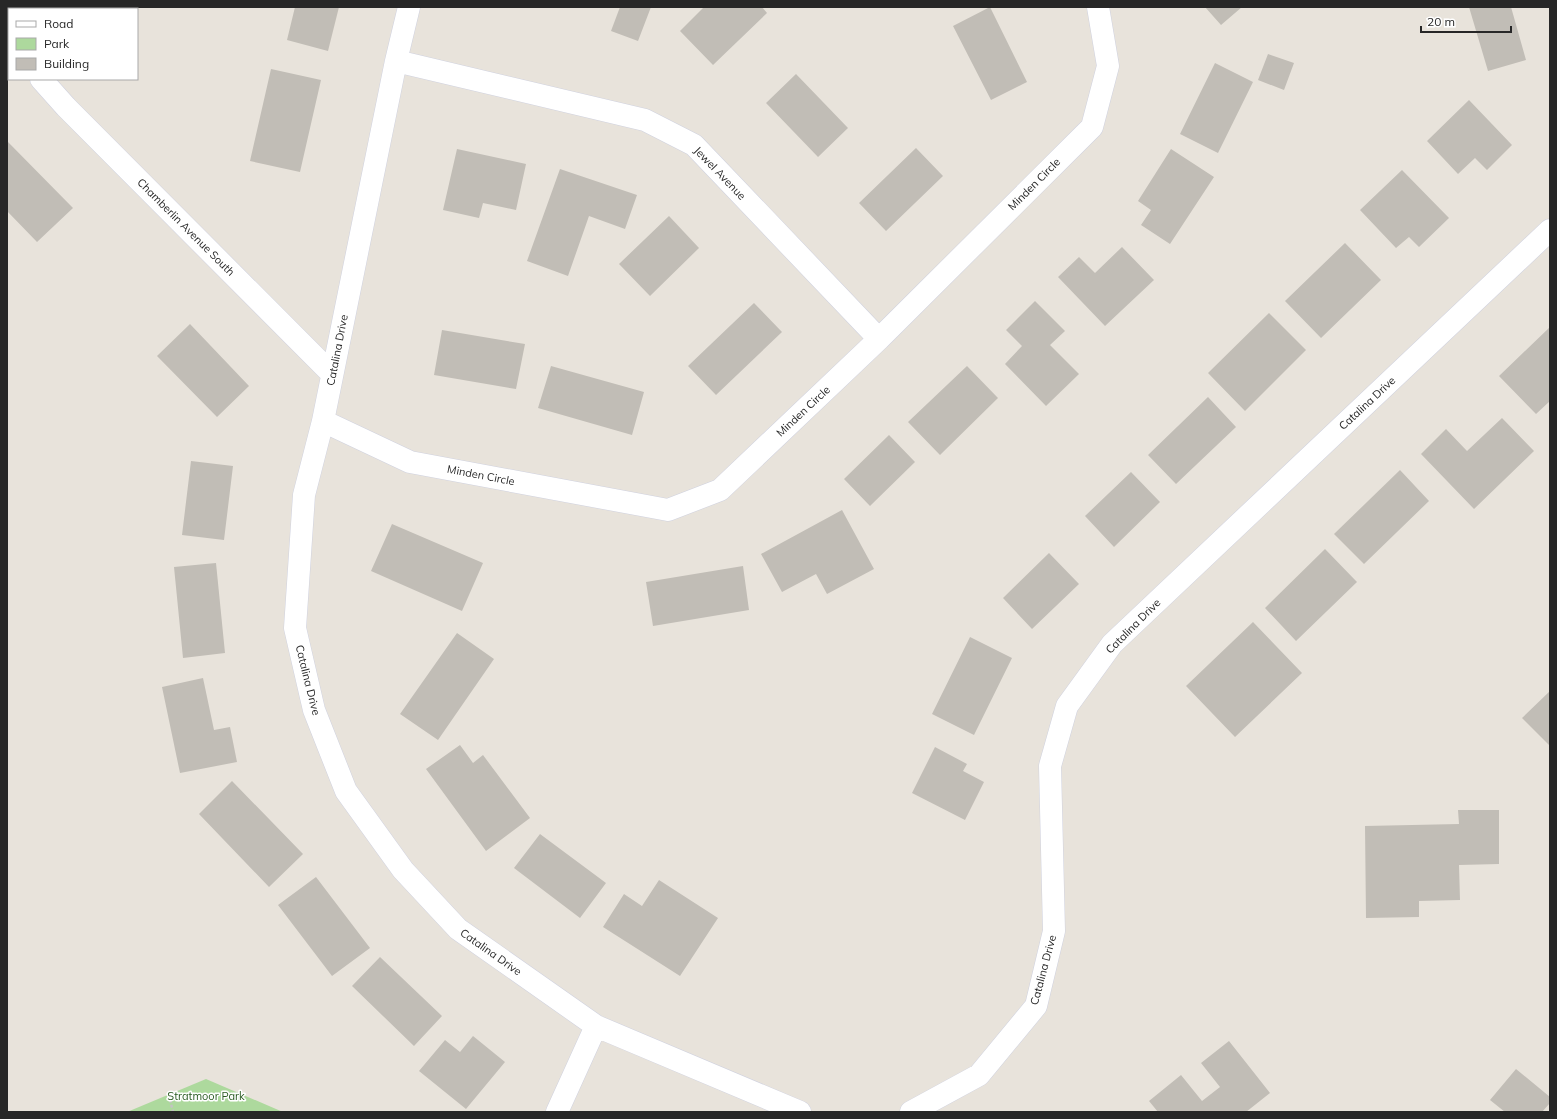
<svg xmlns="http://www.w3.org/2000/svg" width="1557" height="1119" viewBox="0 0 1557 1119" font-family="Mulish,sans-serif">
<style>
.green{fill:#add99d}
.building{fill:#c1bdb6}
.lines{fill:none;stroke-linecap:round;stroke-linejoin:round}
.minor-casing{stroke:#d0d2df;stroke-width:23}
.path{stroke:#c3c3c3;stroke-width:2.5;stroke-dasharray:3 2;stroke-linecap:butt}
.minor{stroke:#fff;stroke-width:22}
.labels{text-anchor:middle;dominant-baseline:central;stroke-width:3;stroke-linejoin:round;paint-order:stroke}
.street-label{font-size:11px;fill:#272727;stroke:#fff}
.park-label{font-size:11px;fill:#295a21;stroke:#fff}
</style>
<rect width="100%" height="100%" fill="#e8e3db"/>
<!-- green -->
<path class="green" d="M206 1079 283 1112H127Z"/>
<!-- building -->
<path class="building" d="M295 7H339L328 51 287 40Z
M620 7H651L638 41 611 31Z
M704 7H762L767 13 713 65 680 31Z
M990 7 1027 82 991 100 953 26Z
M1205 7H1242L1221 25Z
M1469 7H1511L1526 60 1488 71Z
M1268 54 1294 63 1284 90 1258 80Z
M1215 63 1253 82 1218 153 1180 134Z
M271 69 321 80 300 172 250 161Z
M796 74 848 128 818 157 766 103Z
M1469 100 1512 145 1487 170 1475 158 1458 174 1427 141Z
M8 142 73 208 37 242 7 211Z
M916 148 943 176 886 231 859 203Z
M457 149 526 164 516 210 483 203 479 218 443 210Z
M1171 149 1214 177 1170 244 1141 225 1151 210 1138 201Z
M560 169 637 195 625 229 589 216 568 276 527 261Z
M1402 170 1449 218 1419 247 1409 237 1396 248 1360 210Z
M669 216 699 248 650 296 619 264Z
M1345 243 1381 280 1321 338 1285 301Z
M1122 247 1154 280 1105 326 1058 277 1079 257 1095 273Z
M1035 301 1065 331 1050 345 1079 374 1046 406 1005 364 1022 346 1006 330Z
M754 303 782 332 716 395 688 366Z
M1269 313 1306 350 1245 411 1208 373Z
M190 324 249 386 217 417 157 356Z
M1550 327V401L1536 414 1499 376Z
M442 330 525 344 516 389 434 375Z
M551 366 644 392 632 435 538 408Z
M967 366 998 398 940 455 908 422Z
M1208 397 1236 427 1176 484 1148 455Z
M1502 418 1534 451 1474 509 1421 454 1446 429 1467 451Z
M889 435 915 462 870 506 844 479Z
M191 461 233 466 224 540 182 535Z
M1400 470 1429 501 1364 564 1334 534Z
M1131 472 1160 502 1114 547 1085 516Z
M842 510 874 569 827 594 816 574 782 592 761 554Z
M392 524 483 563 462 611 371 571Z
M1325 549 1357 582 1296 641 1265 608Z
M1049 553 1079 584 1032 629 1003 598Z
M216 563 225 653 183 658 174 567Z
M743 566 749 610 653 626 646 582Z
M1253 622 1302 673 1235 737 1186 686Z
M457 633 494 659 438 740 400 714Z
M970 637 1012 658 974 735 932 714Z
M203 678 214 730 230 727 237 762 180 773 162 687Z
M1550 691V746L1522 718Z
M460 745 473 763 483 755 530 818 486 851 426 769Z
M935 747 967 764 963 771 984 782 965 820 912 793Z
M232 781 303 854 269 887 199 814Z
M1458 810H1499V864L1459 865 1460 900 1419 901V917L1366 918 1365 826 1459 824Z
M540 834 606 883 580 918 514 868Z
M316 877 370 948 332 976 278 905Z
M659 880 718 918 680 976 603 927 624 894 642 906Z
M380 957 442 1016 414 1046 352 986Z
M473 1036 505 1062 466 1109 419 1071 445 1040 460 1052Z
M1229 1041 1270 1093 1246 1112H1158L1149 1101 1181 1075 1202 1101 1220 1087 1201 1063Z
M1516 1069 1550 1097V1103L1542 1112H1505L1490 1100Z"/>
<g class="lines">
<!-- minor casing -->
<g class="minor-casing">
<path id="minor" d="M409 7 396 61 323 421 304 495 295 628 314 710 346 791 403 870 458 929 596 1026 800 1112
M7 43 9 45
M396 61 645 120 694 145 879 339
M41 79 66 107 332 374
M323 421 410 462 668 510 720 490 879 339 1092 127 1108 66 1098 7
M557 1112 596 1026
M911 1112 979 1075 1036 1006 1054 931 1050 766 1067 706 1112 644 1550 230"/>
</g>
<!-- path -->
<path class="path" d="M169 1095 173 1112"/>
<!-- minor -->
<use href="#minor" class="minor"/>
</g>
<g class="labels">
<!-- street labels -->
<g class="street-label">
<text transform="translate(720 173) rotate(46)">Jewel Avenue</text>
<text transform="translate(1034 184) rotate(-45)">Minden Circle</text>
<text transform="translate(186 227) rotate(45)">Chamberlin Avenue South</text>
<text transform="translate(337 350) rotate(-79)">Catalina Drive</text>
<text transform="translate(1367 403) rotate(-43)">Catalina Drive</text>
<text transform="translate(803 411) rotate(-43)">Minden Circle</text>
<text transform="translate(481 475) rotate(11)">Minden Circle</text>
<text transform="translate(1133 626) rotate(-45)">Catalina Drive</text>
<text transform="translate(308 680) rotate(76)">Catalina Drive</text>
<text transform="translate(491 952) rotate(35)">Catalina Drive</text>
<text transform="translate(1043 970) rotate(-75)">Catalina Drive</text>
</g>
<!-- park labels -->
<g class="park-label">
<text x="206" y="1096">Stratmoor Park</text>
</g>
</g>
<!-- border -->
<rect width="1557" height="1119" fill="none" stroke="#272727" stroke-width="16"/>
<!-- legend -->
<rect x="8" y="8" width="130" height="72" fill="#ffffff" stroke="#a9a9a9"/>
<rect x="16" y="21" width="20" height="6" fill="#ffffff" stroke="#a9a9a9"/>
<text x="44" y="28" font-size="12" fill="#272727">Road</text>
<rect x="16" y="38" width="20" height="12" fill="#add99d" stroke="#a9a9a9"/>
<text x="44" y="48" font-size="12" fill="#272727">Park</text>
<rect x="16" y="58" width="20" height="12" fill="#c1bdb6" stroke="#a9a9a9"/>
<text x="44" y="68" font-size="12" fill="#272727">Building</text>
<!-- scale -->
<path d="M1421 26v6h90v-6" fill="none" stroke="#272727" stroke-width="2"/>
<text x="1427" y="26" font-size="12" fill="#272727" stroke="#ffffff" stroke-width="3" paint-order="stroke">20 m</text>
</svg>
